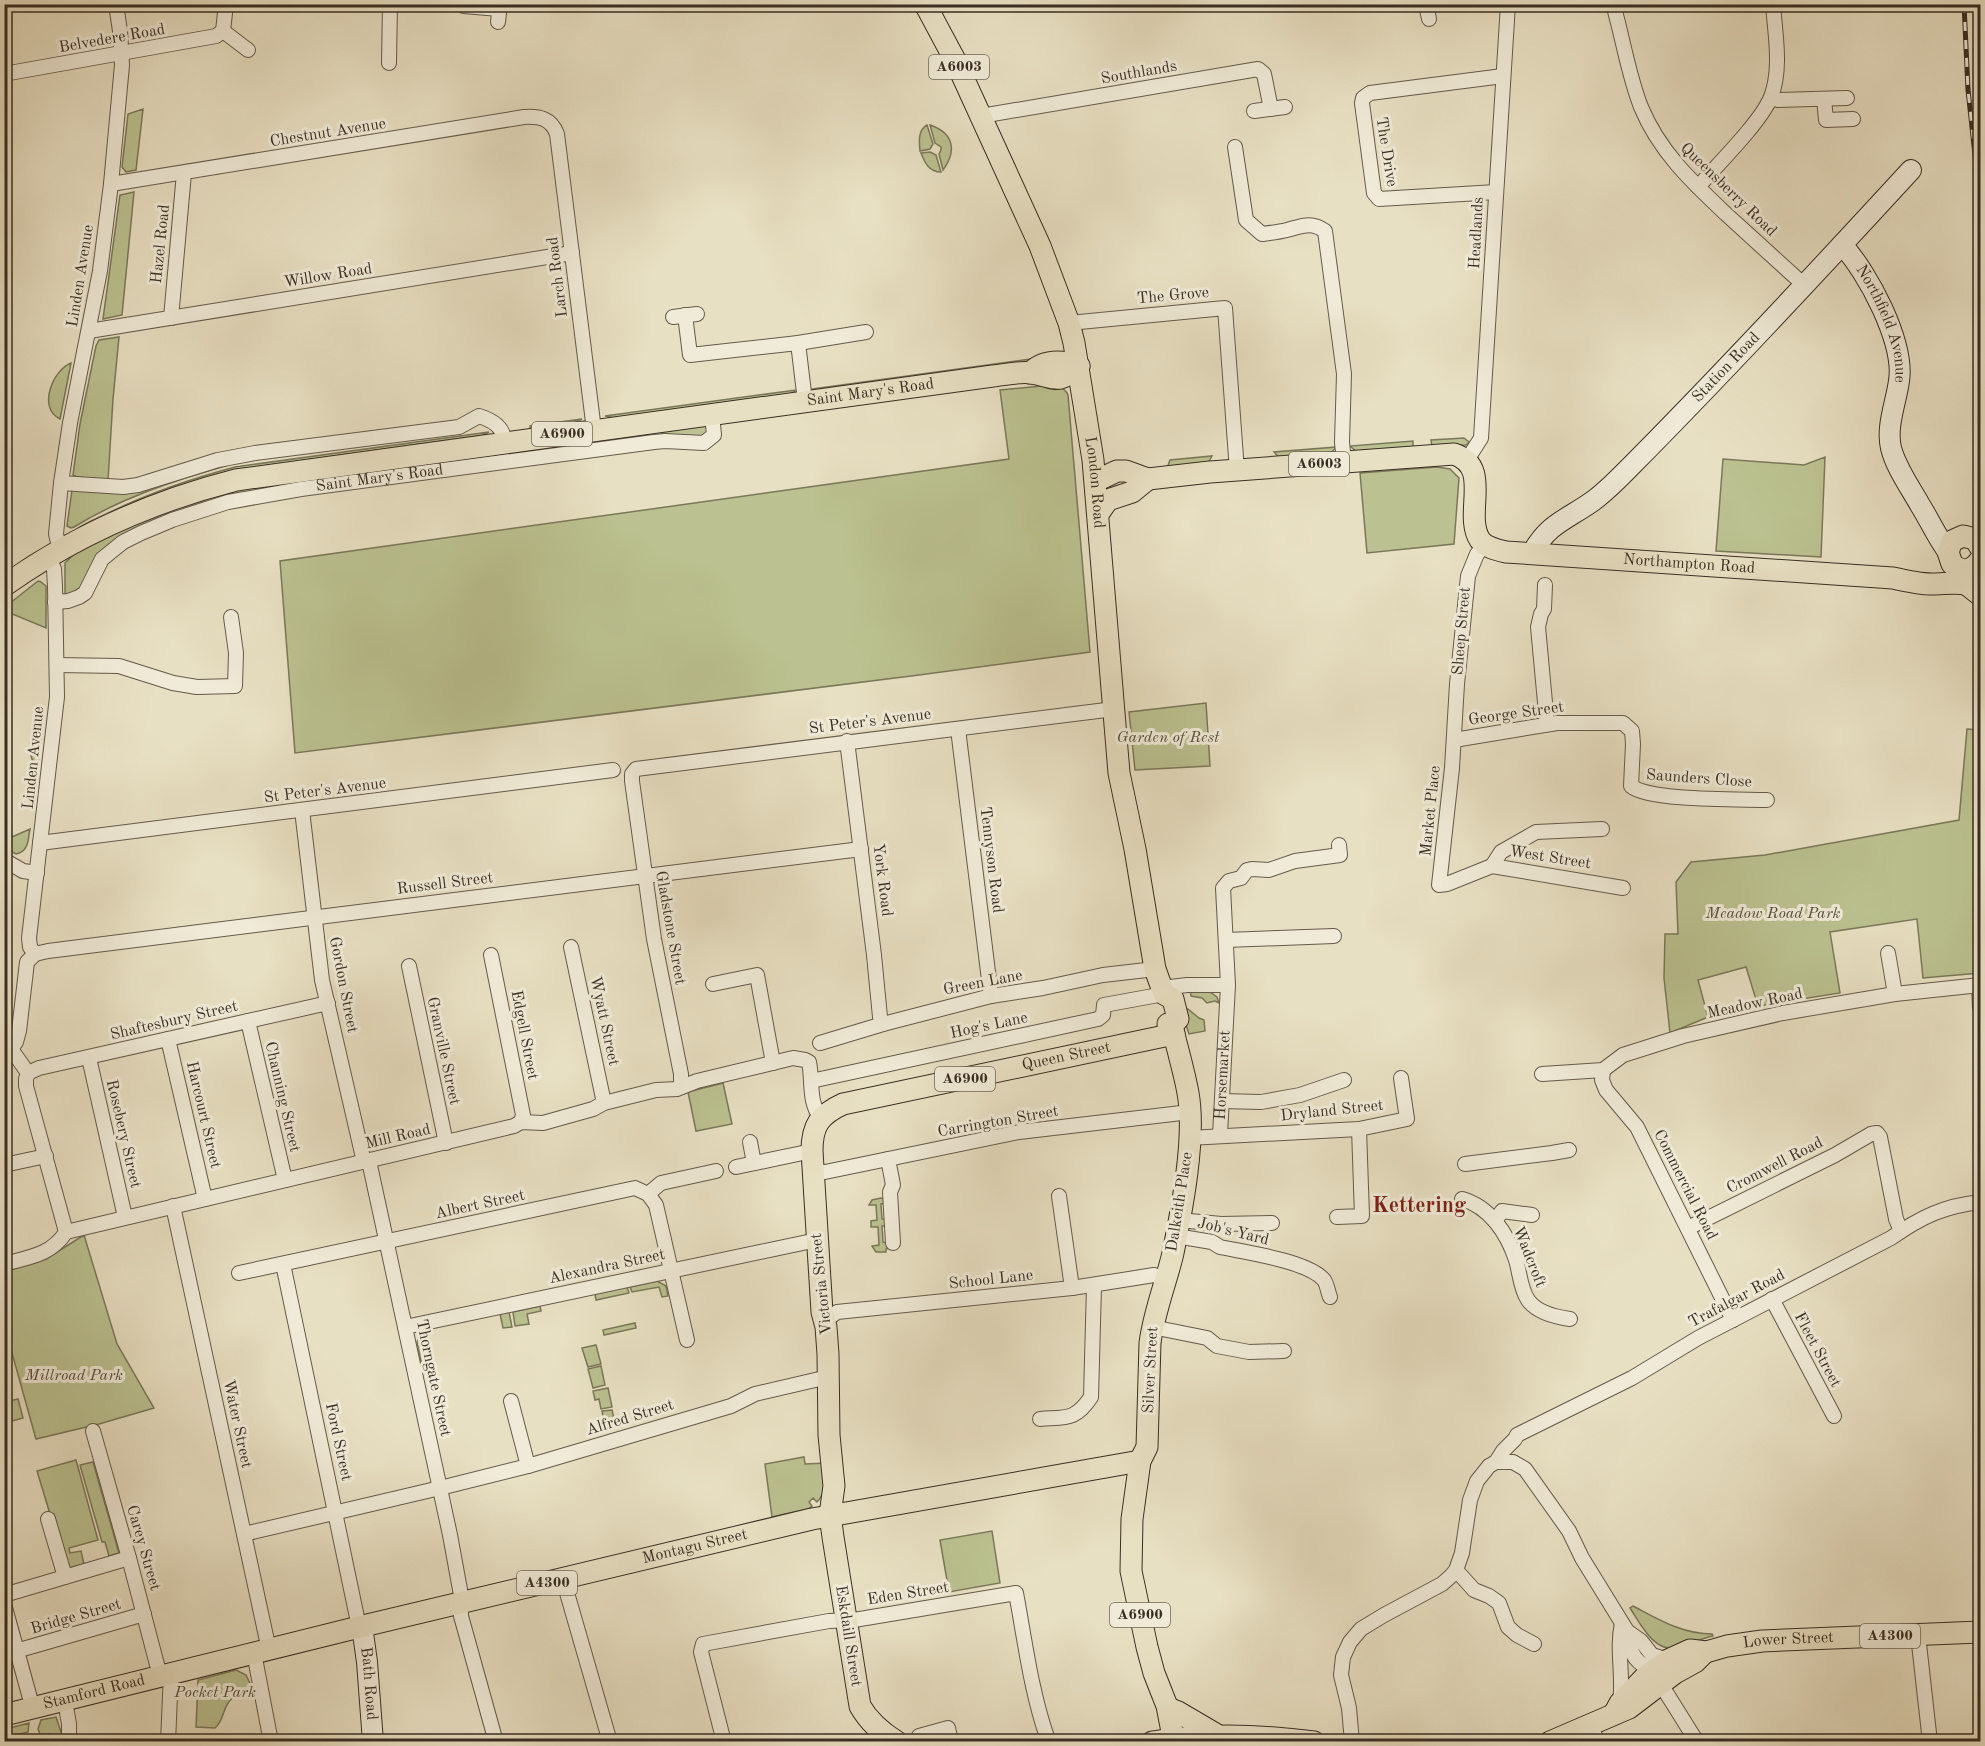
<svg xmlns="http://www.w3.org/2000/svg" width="1985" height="1746" viewBox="0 0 1985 1746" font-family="'Old Standard TT',serif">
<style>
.green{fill:#bbc190;stroke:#7a785a;stroke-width:1.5}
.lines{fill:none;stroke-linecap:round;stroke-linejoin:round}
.street-casing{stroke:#655a4c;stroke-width:16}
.secondary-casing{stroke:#392e24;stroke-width:22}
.primary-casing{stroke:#392e24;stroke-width:23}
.street{stroke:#f0ebd8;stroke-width:14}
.secondary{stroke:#f0ebd8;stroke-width:20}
.primary{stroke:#e8e0c3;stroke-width:21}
.rail-casing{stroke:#392e24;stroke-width:5}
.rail{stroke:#f0ebd8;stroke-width:3;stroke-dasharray:9;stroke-linecap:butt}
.labels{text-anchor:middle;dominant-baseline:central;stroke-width:6;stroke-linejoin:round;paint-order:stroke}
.shield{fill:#f0ebd8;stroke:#70675a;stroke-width:1.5}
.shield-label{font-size:15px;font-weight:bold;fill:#392e24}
.street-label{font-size:16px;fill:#392e24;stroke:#f0ebd8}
.park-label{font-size:16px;font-style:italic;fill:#534b3a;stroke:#f0ebd8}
.district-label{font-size:22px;font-weight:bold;fill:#7a1f14;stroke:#f0ebd8}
</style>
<rect width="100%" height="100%" fill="#e8e0c3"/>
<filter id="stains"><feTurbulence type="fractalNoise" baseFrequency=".00333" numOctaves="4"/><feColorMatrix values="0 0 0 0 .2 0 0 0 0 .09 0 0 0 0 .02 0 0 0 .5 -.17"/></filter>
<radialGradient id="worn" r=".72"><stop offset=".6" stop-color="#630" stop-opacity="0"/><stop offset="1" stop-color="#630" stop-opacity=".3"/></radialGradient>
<!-- green -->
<path class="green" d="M143 109 136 170 126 172 122 167 128 114Z
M927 125 933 144 930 149 920 151C919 141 918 130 927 125Z
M930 125C954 133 957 151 943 170L939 154 941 150V147L935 143Z
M930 152 936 155 941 172C929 172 925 163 921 153Z
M134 192 122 315 103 319 120 195Z
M119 337 113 399 108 480 77 477 73 475 80 424 96 346 99 340Z
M1038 358 1022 364 817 391 813 389Z
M71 363 60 419C37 408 53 370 71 363Z
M1041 386C1051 386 1063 384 1068 395L1090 652 919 675 295 753 280 561 1009 459 1000 390Z
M796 390 791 394 614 418 605 416Z
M582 419 573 424 530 429V426Z
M700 422 709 427 708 436 316 482 144 526 81 590 65 595V563L80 548 210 493Z
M489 432 484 435 235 470 73 532C82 524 95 519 106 514 147 494 190 479 235 467Z
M1464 438 1469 442 1466 445 1432 447 1431 440Z
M1413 441V449L1358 453 1350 446Z
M1337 447 1328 455 1280 459 1274 452Z
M1212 456 1207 465 1167 468 1170 460Z
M1825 457 1821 557 1716 551 1723 459 1804 465Z
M228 462 229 465C175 480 121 498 74 527L71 528 67 526 72 490 108 492Z
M1437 467 1450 469 1459 478 1454 544 1367 553 1360 473Z
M38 581 41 582 46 586V628L5 611V607Z
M1206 703 1210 766 1135 770 1129 712Z
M43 720 38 767 36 768C26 750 28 735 43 720Z
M1967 729 1980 730V973L1923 978 1917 919 1830 932 1840 993 1758 1006 1746 967 1698 980 1708 1017 1670 1033 1664 978 1665 934H1678L1676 882 1691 862 1765 855 1959 820Z
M30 829C28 839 29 852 16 854L5 848V840Z
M1206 989 1217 997 1219 1003 1215 1001 1207 1003 1202 998 1191 996 1190 990Z
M1188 1009 1199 1018 1204 1020 1205 1031 1189 1034 1181 1010Z
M723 1083 732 1124 696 1131 688 1092Z
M881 1198 885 1199 887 1203 881 1204 882 1219H888L889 1226H882L883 1242 889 1244 890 1248 886 1249V1252H876L872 1246 879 1245 878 1227H871V1221L877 1220 876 1205H869L872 1200Z
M84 1235 117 1344 154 1408 99 1424 36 1439 5 1328 4 1272 46 1259Z
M657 1281 666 1286 668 1296 662 1297 659 1287 632 1292 630 1287Z
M627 1287 629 1293 596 1300 595 1294Z
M540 1306 541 1311 527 1314 529 1324 515 1326 513 1312Z
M509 1312 512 1327 503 1328 500 1314Z
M635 1323 636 1328 604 1335 603 1330Z
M426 1330 433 1365 422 1367 417 1342 421 1332Z
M596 1345 601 1364 588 1367 582 1348Z
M601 1366 605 1385 593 1388 588 1369Z
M608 1388 612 1407 601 1409 599 1399 595 1400 593 1391Z
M18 1399 23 1418 5 1423V1402Z
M612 1410 616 1427 590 1434 589 1430 605 1426 602 1411Z
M804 1457 805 1464 827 1463C827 1478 828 1490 817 1502L813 1498 809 1502 812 1506 808 1509 772 1517 765 1464Z
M76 1460 98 1540 69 1548 70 1553 81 1551 84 1564 69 1568 54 1514H50L37 1471Z
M93 1462 119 1553 109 1556 105 1542H102L80 1465Z
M992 1531 1000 1583 949 1592 940 1540Z
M1633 1606C1658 1619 1682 1634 1712 1634L1713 1636C1701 1638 1689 1645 1677 1648 1654 1653 1640 1623 1630 1608Z
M236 1670 246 1675 254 1692C248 1694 239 1694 234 1697 222 1705 225 1720 215 1728L196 1727 198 1680Z
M56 1717 62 1735 61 1741H51L49 1734 41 1737 38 1729 41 1720Z
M29 1723 28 1732 5 1738V1729Z"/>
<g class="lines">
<!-- street casing -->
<g class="street-casing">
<g id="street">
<path d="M1426 4 1429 19"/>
<path d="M1613 4C1623 38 1628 74 1641 107 1659 151 1692 182 1726 214 1752 238 1778 261 1804 285"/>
<path d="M464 6 499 9"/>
<path d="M929 12 943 4"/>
<path d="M498 22 500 4"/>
<path d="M223 31 248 50"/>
<path d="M223 31 226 4"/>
<path d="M389 63 390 4"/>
<path d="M4 74 216 36 223 31"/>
<path d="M1771 98 1778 100 1847 98"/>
<path d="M1824 99 1826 120 1853 119"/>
<path d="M1254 111 1285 107"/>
<path d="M981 116 1258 69 1264 74 1271 109"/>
<path d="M1235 147 1246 220 1262 234C1270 233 1279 232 1287 230 1302 226 1311 221 1325 231L1344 374 1342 442 1344 462"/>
<path d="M111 184 524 117C539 116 551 118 557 134L594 430"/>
<path d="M1698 187C1717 165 1761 122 1771 97 1782 68 1775 34 1773 4"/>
<path d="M1496 192 1379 199 1374 193 1362 103 1363 98 1370 93 1503 76"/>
<path d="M685 315 690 355 798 343 866 332"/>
<path d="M673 317 697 314"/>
<path d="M171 318 184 173"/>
<path d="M1069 323 1225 308 1237 471"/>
<path d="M89 331 572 253"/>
<path d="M798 343 805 401"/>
<path d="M1467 460 1481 438 1508 4"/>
<path d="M61 483 123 487 138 485 218 460 255 453 459 427 479 416C494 421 503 427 505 442"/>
<path d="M1485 545 1477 554 1468 576 1457 684 1452 768 1439 885 1447 884 1492 866 1623 888"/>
<path d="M60 551 56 534 61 483 70 423 100 271 111 184 122 65 120 31 116 4"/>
<path d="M1545 585 1544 609 1541 614 1538 627 1547 724"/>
<path id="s1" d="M55 602 68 601 79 597 85 593 102 559 123 542 141 533 172 520 228 502 301 489 654 442 665 441 704 443 714 435 712 414"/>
<path d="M57 665 119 666 173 683 197 687 235 686 236 653 231 617"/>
<path d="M958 729 991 996"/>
<path d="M1454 740 1557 723H1623L1632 731 1633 744 1631 786C1649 801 1739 799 1767 800"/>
<path d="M847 741 874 955 880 1017 883 1024"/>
<path d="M302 810 322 980 364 1162"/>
<path d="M40 843 613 770"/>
<path d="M4 860 23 871 37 873"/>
<path d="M1492 866 1501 852 1536 832 1602 829"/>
<path d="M1226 940 1334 936"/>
<path d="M571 947 604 1103"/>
<path d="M1888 953 1895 994"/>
<path d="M35 954 48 951 861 849"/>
<path d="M35 954 30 947 29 938 57 697 55 586 54 569 49 557"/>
<path d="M491 955 523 1115 521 1122"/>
<path d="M409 966 446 1143"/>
<path d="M713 984 757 975 773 1063"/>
<path d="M1979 985 1980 1008"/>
<path d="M1162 988 1187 985H1228"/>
<path d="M248 1021 285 1180"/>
<path d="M168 1039 205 1199"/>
<path d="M820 1043 883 1024 991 996 1043 988 1103 975 1155 969"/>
<path d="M11 1049 28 1073 26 1079V1086L66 1232"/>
<path d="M11 1049 16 1042 19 1031 27 962 35 954"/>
<path d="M89 1058 125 1217"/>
<path d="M1603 1070 1602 1080 1606 1090 1637 1127 1733 1320"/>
<path d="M28 1073 39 1068 328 1003"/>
<path d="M1542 1074 1603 1070 1623 1055 1683 1036 1783 1013 1895 994 1980 985"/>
<path d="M811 1081 1098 1019 1103 1015 1104 1005 1164 994"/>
<path d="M681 1087V1074L654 939 632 781V774L636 769 1114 709"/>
<path d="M1222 1101 1261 1102 1300 1095 1344 1080"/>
<path id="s2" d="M1220 1135 1228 985 1223 888 1229 881 1241 878 1247 870 1252 869 1269 870 1295 861 1340 855 1339 845"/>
<path d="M1189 1138 1359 1129 1407 1119 1401 1078"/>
<path d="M750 1142 754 1163"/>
<path d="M888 1159 893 1185 890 1192 893 1243"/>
<path d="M369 1161 450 1535 461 1595V1616L496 1742"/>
<path d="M1465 1164 1552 1153 1569 1150"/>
<path d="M4 1165 46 1156"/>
<path d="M736 1167 812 1151"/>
<path d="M813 1172H825L1019 1132 1190 1112"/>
<path d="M648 1194 661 1183 716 1171"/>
<path d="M1059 1196 1072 1288"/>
<path d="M1462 1199C1490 1207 1507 1233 1516 1260 1520 1273 1520 1288 1528 1300 1537 1313 1555 1317 1570 1319"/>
<path d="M173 1206 269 1650"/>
<path d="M1337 1217 1362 1216 1359 1129"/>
<path d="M1179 1220 1221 1224 1272 1223"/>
<path d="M1495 1221 1502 1211 1532 1215"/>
<path d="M1688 1228 1835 1155 1871 1134 1877 1133 1880 1137 1896 1219 1901 1231"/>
<path d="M1176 1236 1212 1242 1220 1247C1244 1252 1308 1261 1324 1280 1327 1284 1328 1292 1330 1297"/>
<path d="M4 1264C30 1257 51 1255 66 1232L514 1126 521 1122 543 1123 593 1109 604 1103 656 1090 677 1089 697 1081 793 1058 805 1060 809 1062C813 1081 808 1102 821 1118"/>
<path d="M283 1264 359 1627"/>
<path d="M239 1273 635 1188 648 1194 656 1205 687 1340"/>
<path d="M1772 1299 1834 1416"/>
<path d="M405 1327 817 1240"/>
<path d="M826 1327 829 1318 837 1312 1072 1288 1154 1275 1166 1278"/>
<path d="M1152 1327 1207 1338 1217 1346 1249 1352 1284 1351"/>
<path d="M511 1401 528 1466"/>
<path d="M1040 1419C1066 1417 1075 1421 1091 1397L1094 1286"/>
<path d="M93 1431 129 1558 160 1676"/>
<path d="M1496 1462H1513L1525 1469 1569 1531 1582 1558 1627 1631 1641 1641 1652 1655 1668 1660"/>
<path d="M48 1519 65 1577"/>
<path d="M244 1534 440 1488 528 1466 731 1406 755 1394 828 1377"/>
<path d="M1456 1570 1474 1590 1489 1596 1499 1603 1508 1627 1517 1635 1534 1644"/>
<path d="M563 1579 610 1742"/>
<path d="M4 1595 129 1558"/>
<path d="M4 1604 33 1709"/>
<path d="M1627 1631C1630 1656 1636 1665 1660 1673"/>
<path d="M1918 1635 1930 1742"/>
<path d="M16 1651 144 1614"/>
<path d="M254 1653 271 1742"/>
<path d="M1657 1678 1697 1742"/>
<path d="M65 1701 69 1724V1742"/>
<path d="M1620 1703C1624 1675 1616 1651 1622 1623"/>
<path d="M1590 1726 1598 1742"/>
<path d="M919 1736 948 1728 951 1742"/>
<path d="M168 1742 171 1673"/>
<path d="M724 1742 701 1652 703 1644 829 1621 854 1620 1016 1593C1025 1641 1031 1691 1047 1737"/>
<path d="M1352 1742 1349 1708 1341 1675 1343 1657 1350 1642 1361 1629 1384 1615 1442 1584 1451 1576 1456 1570 1462 1553 1470 1500 1477 1481 1489 1466 1496 1462 1503 1451 1515 1439 1517 1435 1632 1378 1698 1338 1891 1238C1921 1217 1944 1206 1980 1202"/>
</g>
</g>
<!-- secondary casing -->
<g class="secondary-casing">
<g id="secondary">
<path id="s3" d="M1842 245C1868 272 1905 343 1899 381 1896 403 1886 426 1891 448 1896 468 1910 487 1920 505 1930 521 1937 537 1948 552"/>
<path id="s4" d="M1532 553C1549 523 1566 520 1593 501 1608 490 1620 477 1633 464 1728 368 1820 269 1911 170"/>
<path id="s5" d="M362 1626 367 1662 373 1742"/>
</g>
</g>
<!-- primary casing -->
<g class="primary-casing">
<g id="primary">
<path id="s6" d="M925 4 956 62 1040 246 1069 323 1074 343 1093 460 1119 773 1135 849 1155 969 1164 994 1173 999 1178 1019 1172 1026"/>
<path d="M1030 373C1044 359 1061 360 1079 366"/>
<path id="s7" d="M1096 481 1117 471H1126L1148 479 1210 472 1454 454C1493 467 1463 514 1480 540 1485 547 1497 550 1506 552L1893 578C1906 581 1919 584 1932 584 1944 584 1954 582 1966 584"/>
<path d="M1098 514 1108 500 1132 492 1148 479"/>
<path d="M1980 547 1975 539 1963 536 1952 541 1948 552 1952 564C1962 573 1973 571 1980 560"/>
<path d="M1966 584 1980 595"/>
<path id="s8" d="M4 586C74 536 154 501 236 480L993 376C1005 375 1020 371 1031 373 1056 377 1057 386 1079 366"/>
<path d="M1168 1024 1172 1026C1177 1048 1184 1071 1188 1093 1196 1137 1182 1209 1173 1253 1166 1283 1154 1312 1150 1343L1147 1447 1140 1461 1132 1519 1131 1571 1147 1647 1154 1673 1167 1706 1174 1742"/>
<path d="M1168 1708 1178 1712 1219 1736"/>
<path id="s9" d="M1614 1714 1620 1703 1645 1677 1668 1660 1690 1650 1706 1652 1727 1646 1762 1641 1980 1632"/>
<path id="s10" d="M4 1715 359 1627 812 1519 1140 1461"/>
<path id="s11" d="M897 1742C881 1732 869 1722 860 1706L833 1537 830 1515 834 1486 829 1435 828 1354 826 1327 822 1312 812 1151C812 1126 819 1115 843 1104L1174 1034"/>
<path d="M1152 1742C1206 1733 1260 1735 1314 1742"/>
<path d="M1550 1742 1629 1708 1675 1673 1695 1662 1703 1654"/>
</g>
</g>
<!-- street -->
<use href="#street" class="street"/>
<!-- secondary -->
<use href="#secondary" class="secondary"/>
<!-- primary -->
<use href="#primary" class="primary"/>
<!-- rail casing -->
<g class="rail-casing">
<path id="rail" d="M1964 4 1968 90 1980 202"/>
</g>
<!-- rail -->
<use href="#rail" class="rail"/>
</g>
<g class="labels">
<!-- shield labels -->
<g class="shield">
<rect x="929" y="55" width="60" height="24" rx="4.5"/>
<rect x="532" y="422" width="60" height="24" rx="4.5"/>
<rect x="1289" y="452" width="60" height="24" rx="4.5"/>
<rect x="935" y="1067" width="60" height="24" rx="4.5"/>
<rect x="517" y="1571" width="60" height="24" rx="4.5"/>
<rect x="1110" y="1603" width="60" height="24" rx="4.5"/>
<rect x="1860" y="1624" width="60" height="24" rx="4.5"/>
</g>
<g class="shield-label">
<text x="959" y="67">A6003</text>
<text x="562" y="434">A6900</text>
<text x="1319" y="464">A6003</text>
<text x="965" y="1079">A6900</text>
<text x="547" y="1583">A4300</text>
<text x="1140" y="1615">A6900</text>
<text x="1890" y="1636">A4300</text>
</g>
<!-- street labels -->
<g class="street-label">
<text transform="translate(112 39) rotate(-10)">Belvedere Road</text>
<text transform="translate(1139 73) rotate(-10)">Southlands</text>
<text transform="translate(328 133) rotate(-9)">Chestnut Avenue</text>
<text transform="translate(1386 152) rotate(81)">The Drive</text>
<text transform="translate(1728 190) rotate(44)">Queensberry Road</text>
<text transform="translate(1477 233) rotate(-87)">Headlands</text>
<text transform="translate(161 244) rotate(-84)">Hazel Road</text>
<text transform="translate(81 276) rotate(-81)">Linden Avenue</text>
<text transform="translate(328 276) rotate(-9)">Willow Road</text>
<text transform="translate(558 277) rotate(-97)">Larch Road</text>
<text transform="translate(1173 296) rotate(-5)">The Grove</text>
<text stroke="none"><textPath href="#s3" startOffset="90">Northfield Avenue</textPath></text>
<text stroke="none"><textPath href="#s4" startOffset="270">Station Road</textPath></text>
<text stroke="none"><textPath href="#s8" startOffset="897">Saint Mary's Road</textPath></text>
<text stroke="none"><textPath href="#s1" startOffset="363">Saint Mary's Road</textPath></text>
<text stroke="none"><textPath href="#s6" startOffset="512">London Road</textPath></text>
<text stroke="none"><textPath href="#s7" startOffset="672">Northampton Road</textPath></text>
<text transform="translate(1462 631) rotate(-85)">Sheep Street</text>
<text transform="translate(1516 714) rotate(-8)">George Street</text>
<text transform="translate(870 722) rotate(-7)">St Peter's Avenue</text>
<text transform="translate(34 758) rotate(-84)">Linden Avenue</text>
<text transform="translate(1699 779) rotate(4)">Saunders Close</text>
<text transform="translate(325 791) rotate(-7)">St Peter's Avenue</text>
<text transform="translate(1431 811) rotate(-84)">Market Place</text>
<text transform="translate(1550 858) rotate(9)">West Street</text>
<text transform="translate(991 860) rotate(83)">Tennyson Road</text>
<text transform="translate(882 880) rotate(83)">York Road</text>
<text transform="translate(445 884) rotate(-7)">Russell Street</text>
<text transform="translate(670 928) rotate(80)">Gladstone Street</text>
<text transform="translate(983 983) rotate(-11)">Green Lane</text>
<text transform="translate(343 985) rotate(79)">Gordon Street</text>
<text transform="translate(1755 1004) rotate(-12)">Meadow Road</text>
<text transform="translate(174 1021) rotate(-13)">Shaftesbury Street</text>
<text transform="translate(604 1021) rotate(78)">Wyatt Street</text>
<text transform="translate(989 1026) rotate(-12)">Hog's Lane</text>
<text transform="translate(524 1035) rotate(79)">Edgell Street</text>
<text transform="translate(443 1051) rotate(78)">Granville Street</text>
<text stroke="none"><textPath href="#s11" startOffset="900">Queen Street</textPath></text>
<text stroke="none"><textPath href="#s2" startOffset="60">Horsemarket</textPath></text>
<text transform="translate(282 1097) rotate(77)">Channing Street</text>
<text transform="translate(1332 1111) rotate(-6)">Dryland Street</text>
<text transform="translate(203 1115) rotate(77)">Harcourt Street</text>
<text transform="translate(998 1122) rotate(-10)">Carrington Street</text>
<text transform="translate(123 1134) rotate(77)">Rosebery Street</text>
<text transform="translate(398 1137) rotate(-13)">Mill Road</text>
<text transform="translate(1775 1166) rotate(-27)">Cromwell Road</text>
<text transform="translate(1685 1185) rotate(63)">Commercial Road</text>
<text transform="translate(1180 1202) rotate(-81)">Dalkeith Place</text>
<text transform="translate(480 1205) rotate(-12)">Albert Street</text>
<text transform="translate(1233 1232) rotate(14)">Job's Yard</text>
<text transform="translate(1529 1257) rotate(68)">Wadcroft</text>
<text transform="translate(607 1267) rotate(-12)">Alexandra Street</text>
<text transform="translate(991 1280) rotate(-6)">School Lane</text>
<text transform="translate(822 1284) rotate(-96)">Victoria Street</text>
<text transform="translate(1737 1299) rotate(-28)">Trafalgar Road</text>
<text transform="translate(1817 1350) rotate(62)">Fleet Street</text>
<text transform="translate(1151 1370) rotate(-87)">Silver Street</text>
<text transform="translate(433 1378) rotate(78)">Thorngate Street</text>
<text transform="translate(630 1418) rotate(-17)">Alfred Street</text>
<text transform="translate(237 1424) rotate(78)">Water Street</text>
<text transform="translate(338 1442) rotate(78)">Ford Street</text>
<text stroke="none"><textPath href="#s10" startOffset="711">Montagu Street</textPath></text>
<text transform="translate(143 1548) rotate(74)">Carey Street</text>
<text transform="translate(908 1594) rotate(-9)">Eden Street</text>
<text transform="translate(76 1617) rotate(-16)">Bridge Street</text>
<text transform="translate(848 1636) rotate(81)">Eskdaill Street</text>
<text stroke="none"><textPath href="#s9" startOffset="201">Lower Street</textPath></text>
<text stroke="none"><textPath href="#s5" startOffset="58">Bath Road</textPath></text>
<text stroke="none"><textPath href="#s10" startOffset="93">Stamford Road</textPath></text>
</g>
<!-- park labels -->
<g class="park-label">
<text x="1168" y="738">Garden of Rest</text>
<text x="1773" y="914">Meadow Road Park</text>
<text x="74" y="1376">Millroad Park</text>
<text x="215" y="1693">Pocket Park</text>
</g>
<!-- district labels -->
<g class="district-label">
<text x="1419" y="1206">Kettering</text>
</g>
</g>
<!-- margin -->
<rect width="1985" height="1746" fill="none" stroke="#e8e0c3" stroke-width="24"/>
<rect x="6" y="6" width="1973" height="1734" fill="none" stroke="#392e24" stroke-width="3"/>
<rect x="12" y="12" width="1961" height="1722" fill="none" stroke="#392e24" stroke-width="1.5"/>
<rect width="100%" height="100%" filter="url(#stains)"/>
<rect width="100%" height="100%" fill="url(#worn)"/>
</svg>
